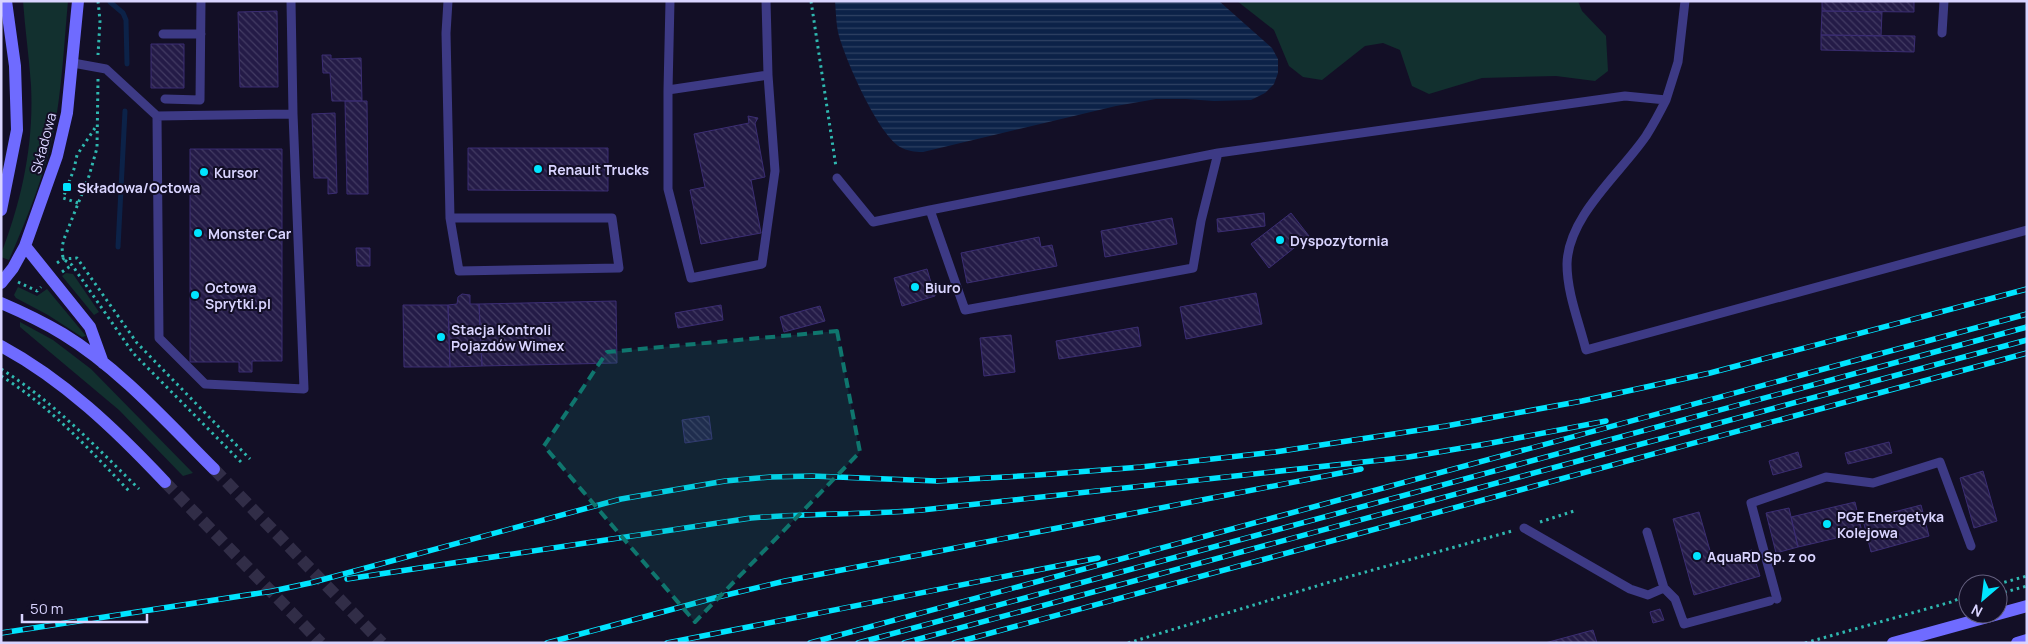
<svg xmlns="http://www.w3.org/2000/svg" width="2028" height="644" viewBox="0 0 2028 644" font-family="Manrope,sans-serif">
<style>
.grass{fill:#12302f}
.water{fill:url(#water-rules)}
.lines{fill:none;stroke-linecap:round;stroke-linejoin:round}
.stream{stroke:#0c2248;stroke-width:5}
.building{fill:url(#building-back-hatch);stroke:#3b2d73}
.secondary-tunnel{stroke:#312d47;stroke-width:12;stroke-dasharray:12 6;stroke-linecap:butt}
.path{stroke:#2fb8b0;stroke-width:3;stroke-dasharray:2.5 4;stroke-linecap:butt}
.lane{stroke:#3d3a85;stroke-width:9}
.secondary{stroke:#6f6bff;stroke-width:12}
.rail-casing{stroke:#00e5ff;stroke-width:5.5}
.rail{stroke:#130f26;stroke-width:4;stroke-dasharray:11;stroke-linecap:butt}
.marked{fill:#0f766e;fill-opacity:0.2;stroke:#0f766e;stroke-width:4;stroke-dasharray:10 6;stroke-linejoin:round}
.poi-dot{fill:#00e5ff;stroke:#130f26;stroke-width:2}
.labels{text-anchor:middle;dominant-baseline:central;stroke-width:4;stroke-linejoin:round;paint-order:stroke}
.street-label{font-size:14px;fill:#d9d4ff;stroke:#130f26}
.poi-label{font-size:14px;font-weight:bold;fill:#d9d4ff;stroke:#130f26;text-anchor:start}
</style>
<defs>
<pattern id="water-rules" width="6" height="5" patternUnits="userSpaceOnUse" patternTransform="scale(1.25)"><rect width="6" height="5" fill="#0c2248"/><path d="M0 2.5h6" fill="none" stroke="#2f4163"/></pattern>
<pattern id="building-back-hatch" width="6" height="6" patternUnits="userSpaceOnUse" patternTransform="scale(1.25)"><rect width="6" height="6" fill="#241b47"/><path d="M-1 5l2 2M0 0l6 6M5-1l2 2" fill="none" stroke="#433b63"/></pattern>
</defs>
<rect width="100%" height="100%" fill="#130f26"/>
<!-- grass -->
<path class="grass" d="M23 1H68C64 44 62 88 54 130 45 175 27 218 9 260L1 257V254C22 200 34 144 31 85 29 57 25 29 23 1Z
M1237 1H1578L1582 11 1606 36 1608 71 1595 81 1556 76 1482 78 1429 94 1412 86 1400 50 1383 43 1365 46 1322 80 1303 77 1289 66 1274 30Z
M66 273 73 274 99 312 94 315 62 276Z
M18 287 37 296 47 289 86 336 82 337 48 315 16 298 14 295Z
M20 322 53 340 91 369 193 473 183 476 119 410 20 327Z"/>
<!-- water -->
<path class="water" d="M835 1H1219L1272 48 1278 59V73L1274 84 1265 93 1251 100 1214 101 1186 99H1156L1116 106 923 152C915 152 907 151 900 147 877 132 847 63 839 36 836 25 836 12 835 1Z"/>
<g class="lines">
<!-- stream -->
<path class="stream" d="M110 2 123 13 126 20 127 64
M118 247 125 111"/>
</g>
<!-- building -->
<path class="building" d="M1822 1H1914V12L1822 11Z
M277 11 278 87H240L238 12Z
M1822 11 1882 12 1881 36 1821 35Z
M1821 35 1915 36 1914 52 1821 50Z
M151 44H184V88H151Z
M322 55H331V59L361 58 362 101H332L330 73H323Z
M345 101H367L368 194H347Z
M335 113 337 193 328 194V178H314L312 114Z
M748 116 758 118 755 123 765 177 751 180 761 233 701 244 690 190 705 187 694 134 749 123Z
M468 148H608V191L468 190Z
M190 149H282V361H252V372H239V362H190Z
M1264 213 1265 226 1218 232 1217 219Z
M1291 213 1309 236 1269 268 1251 244Z
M1172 218 1177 244 1105 257 1101 231Z
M1039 237 1041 247 1052 245 1057 266 967 283 961 253Z
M356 248H370V266H357Z
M927 269 935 296 902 306 894 278Z
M1256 293 1262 324 1186 339 1180 307Z
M462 294 470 295V304H479L482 366 450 367 448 305 457 304 458 297Z
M616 301 617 363 482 366 479 304Z
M403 305H448L450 367H404Z
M721 305 723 320 678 328 675 313Z
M820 306 825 321 784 332 780 317Z
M1138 327 1141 346 1059 359 1056 341Z
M1011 335 1015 372 984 376 980 338Z
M709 416 712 439 685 443 682 420Z
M1889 442 1892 453 1848 464 1845 453Z
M1798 452 1802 467 1773 475 1769 461Z
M1983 471 1997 521 1974 528 1960 478Z
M1855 502 1862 532 1798 547 1791 517Z
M1921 505 1929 536 1871 552 1863 520Z
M1789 508 1798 547 1776 553 1766 513Z
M1699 512 1713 561 1752 550 1760 576 1694 595 1673 519Z
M1660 609 1664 620 1653 623 1650 612Z
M1593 630 1597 643H1545Z"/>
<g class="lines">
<!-- secondary-tunnel -->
<path class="secondary-tunnel" d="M214 469 382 643
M165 482 321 643"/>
<!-- path -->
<path class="path" d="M98 1 100 21 98 55
M811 1 836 167
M98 79 97 148 89 176 64 239 62 247 63 259 72 265 133 353 241 462
M78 203 63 198 74 169 77 155 97 125
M57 263 63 259 77 258 137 343 250 459
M62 272 72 265
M18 282 37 291 41 287
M1 369C54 402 95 446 139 489
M1 376C51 407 89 449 129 491
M1540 522 1577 510
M1998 584 2027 576
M1998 594 2027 586
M1128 643 1330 582 1512 531
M1805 643 1951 602 1968 595"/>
<!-- lane -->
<path class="lane" d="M448 1 446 33 450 218
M670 1 668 90 768 75 766 1
M1942 33 1944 1
M163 34H201
M73 63 106 69 157 116 159 338 205 384 304 389 293 114
M668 90V189L691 278 762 264 775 171 768 75
M165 99 200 100 201 1
M1666 100C1660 112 1653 125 1646 136 1620 174 1568 216 1567 264 1567 293 1579 322 1586 350L2027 230
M157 116 293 114 291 1
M1218 153 930 210 965 310 1193 268 1201 221 1218 153 1625 96 1666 100 1678 62 1685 1
M837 178 873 222 930 210
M450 218H612L619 268 459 271Z
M1524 528 1630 589 1648 595 1664 588
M1647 532 1664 588 1675 599 1684 624 1770 601
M1777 599 1751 503 1826 477 1873 483 1940 462 1971 546"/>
<!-- secondary -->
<path class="secondary" d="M1 210 17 130 15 66 6 1
M25 246 90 327 103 363
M1 283 13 268 25 246 57 156 67 113 78 1
M1 303C22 312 43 322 63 334 119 368 168 423 214 469
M1 346C64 380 116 430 165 482
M1893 643 2027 606
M2017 643 2027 640"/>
<!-- rail casing -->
<g class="rail-casing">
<path id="rail" d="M1481 445 1606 421
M347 579 751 518C808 513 865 515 922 510L1409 457 1486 444
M268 592 310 583 621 499 725 481 770 477 812 476 937 481 1038 475 1141 467 1275 452 1446 426 1582 401 1710 373 2027 289
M1 633 273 591
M547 643 718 597 785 581 1361 469
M667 643 1098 558
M810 643 2027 314
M858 643 2027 327
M904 643 2027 340
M954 643 2027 353"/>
</g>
<!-- rail -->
<use href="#rail" class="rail"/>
</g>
<!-- marked area -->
<path class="marked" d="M837 331 860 452 695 622 544 446 607 352Z"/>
<!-- markers -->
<g class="poi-dot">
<circle cx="538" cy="169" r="5"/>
<circle cx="204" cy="172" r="5"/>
<rect x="62" y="182" width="10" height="10" rx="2.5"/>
<circle cx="198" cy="233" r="5"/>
<circle cx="1280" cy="240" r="5"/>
<circle cx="915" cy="287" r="5"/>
<circle cx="195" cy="295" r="5"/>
<circle cx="441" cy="337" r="5"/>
<circle cx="1827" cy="524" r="5"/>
<circle cx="1697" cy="556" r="5"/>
</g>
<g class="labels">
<!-- street labels -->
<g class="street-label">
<text transform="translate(43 143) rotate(-75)">Składowa</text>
</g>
<!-- poi labels -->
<g class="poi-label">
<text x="548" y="169">Renault Trucks</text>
<text x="214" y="172">Kursor</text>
<text x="77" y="187">Składowa/Octowa</text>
<text x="208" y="233">Monster Car</text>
<text x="1290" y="240">Dyspozytornia</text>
<text x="205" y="287">Octowa<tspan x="205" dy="16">Sprytki.pl</tspan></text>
<text x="925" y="287">Biuro</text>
<text x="451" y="329">Stacja Kontroli<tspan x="451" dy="16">Pojazdów Wimex</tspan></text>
<text x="1837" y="516">PGE Energetyka<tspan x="1837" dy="16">Kolejowa</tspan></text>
<text x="1707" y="556">AquaRD Sp. z oo</text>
</g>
</g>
<!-- border -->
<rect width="2028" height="644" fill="none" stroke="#d9d4ff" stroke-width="5"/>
<!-- north arrow -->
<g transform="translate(1983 599) rotate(208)"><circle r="24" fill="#130f26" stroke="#625e7d"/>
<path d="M0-4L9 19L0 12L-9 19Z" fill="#00e5ff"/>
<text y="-8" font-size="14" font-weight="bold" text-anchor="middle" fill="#d9d4ff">N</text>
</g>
<!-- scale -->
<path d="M22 614v8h125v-8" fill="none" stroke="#d9d4ff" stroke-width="2.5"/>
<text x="30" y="614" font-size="15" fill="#d9d4ff" stroke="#130f26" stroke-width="4" paint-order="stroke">50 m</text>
</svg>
